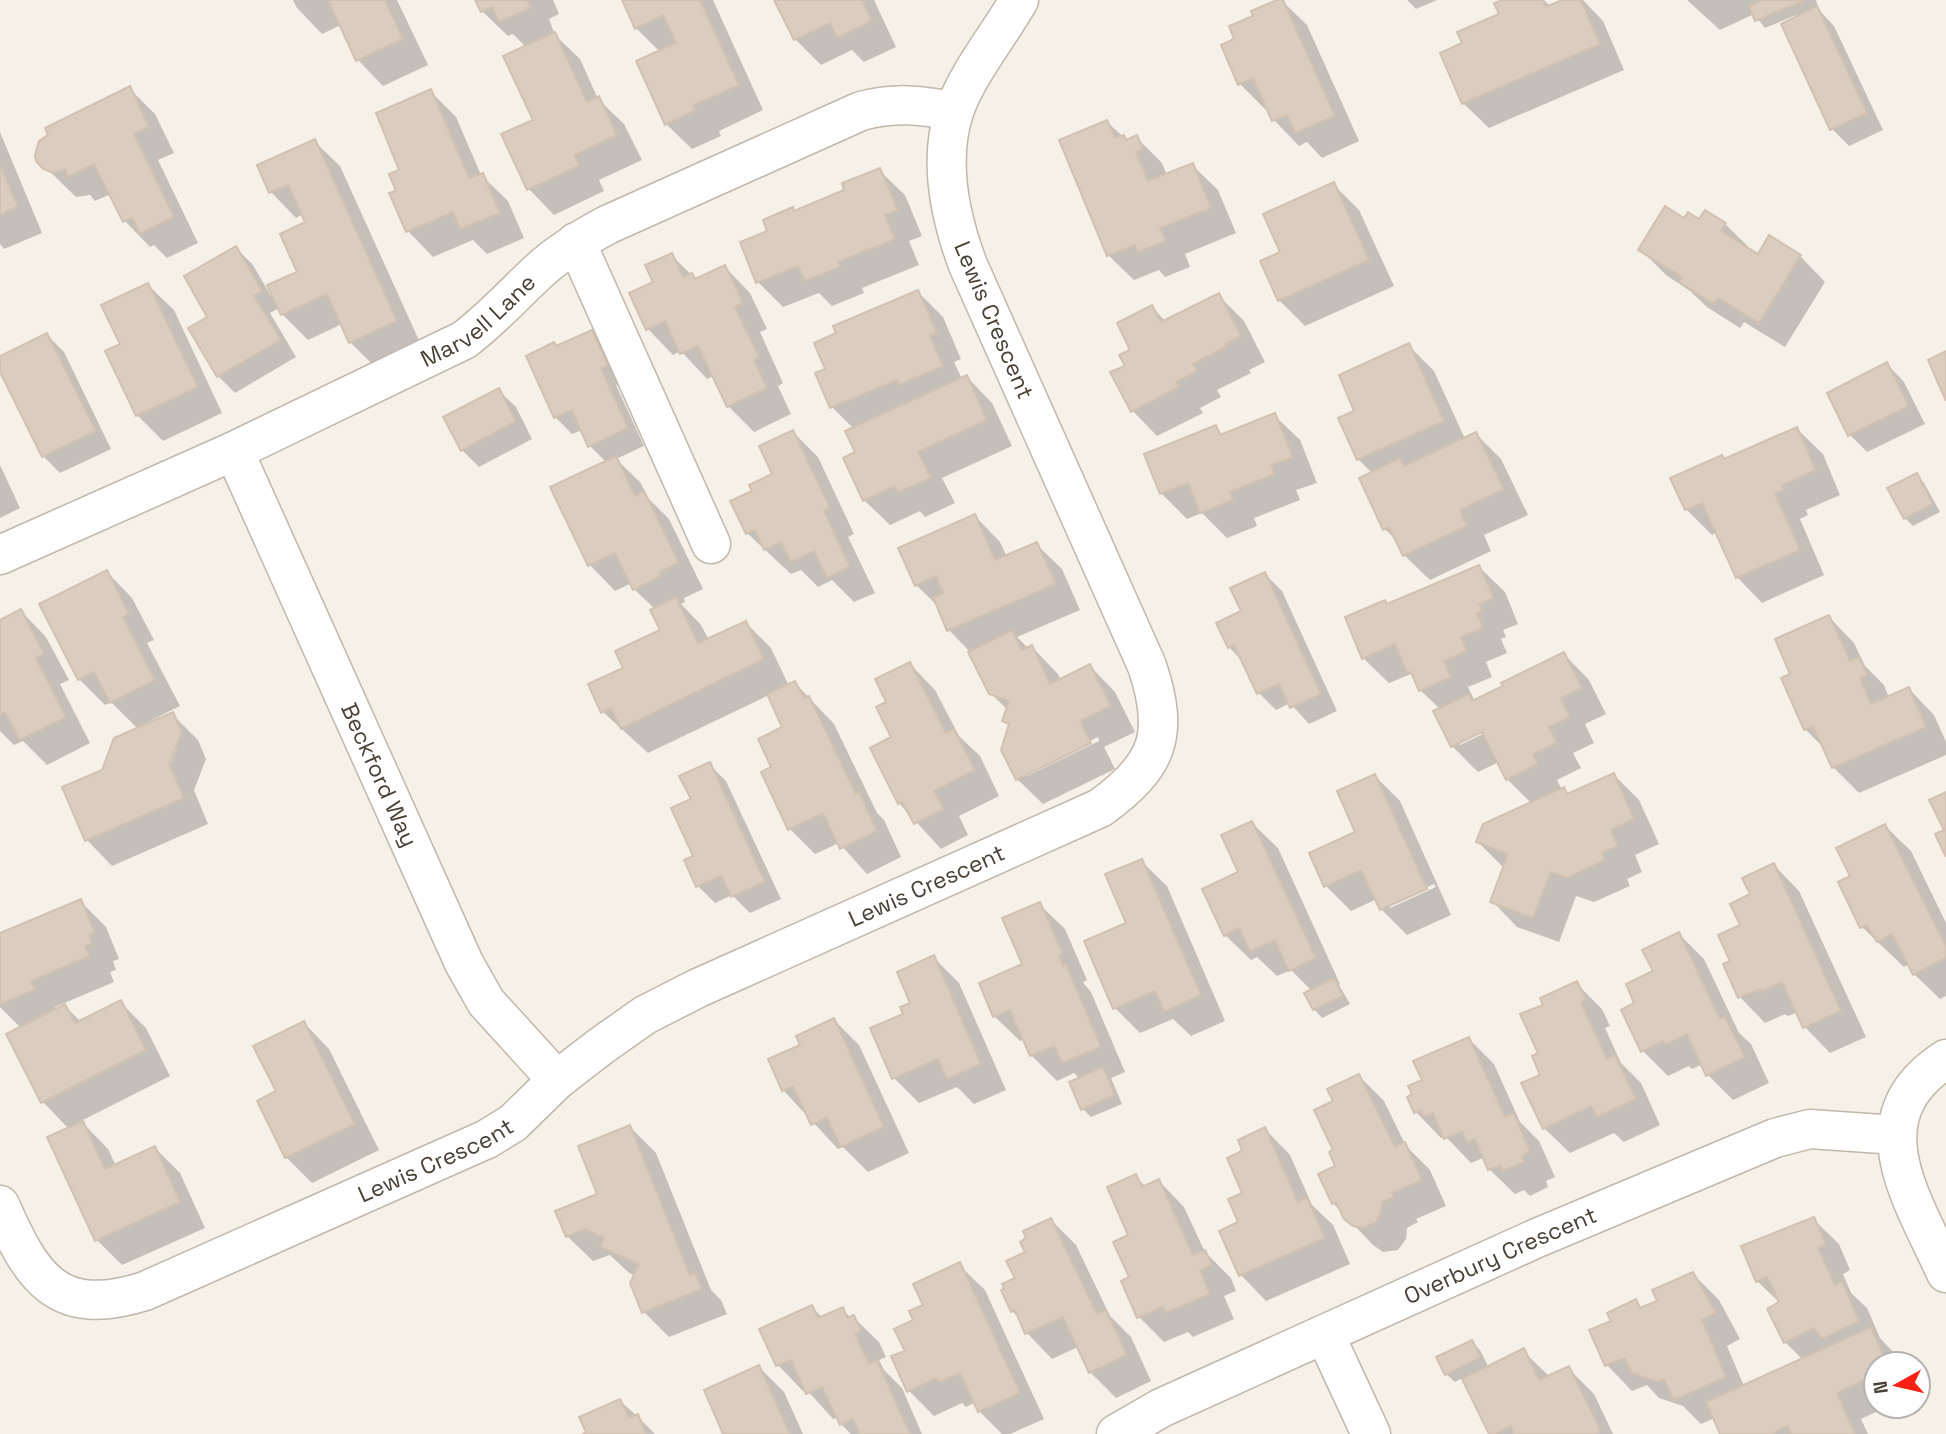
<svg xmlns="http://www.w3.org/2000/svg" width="1946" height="1434" viewBox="0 0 1946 1434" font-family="'Space Grotesk',sans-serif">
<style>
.shadow{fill:#0003;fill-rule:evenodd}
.building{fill:#dacdc0;stroke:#d2c1b0;stroke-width:2}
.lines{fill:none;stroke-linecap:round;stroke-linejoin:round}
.minor-casing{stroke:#c1b7aa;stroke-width:41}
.minor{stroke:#fff;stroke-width:38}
.labels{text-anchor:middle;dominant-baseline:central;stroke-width:7;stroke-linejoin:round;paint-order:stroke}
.street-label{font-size:23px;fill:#494036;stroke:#fff}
</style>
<rect width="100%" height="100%" fill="#f5f0e8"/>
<!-- shadow -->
<path class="shadow" d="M293 0H397L428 65 383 86 358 60 341 25 322 34 297 8Z
M477 0H553L559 14 549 19 555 35 580 59 598 99 624 124 642 160 599 180 604 191 554 215 529 189 535 120 526 47 513 34 508 36 482 11Z
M624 0H713L763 110 719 131 721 136 692 149 666 124 660 52 636 28Z
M776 0H874L896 47 864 62 852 50 821 65 795 39Z
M1281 0 1307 25 1359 141 1322 158 1307 142 1299 146 1274 120 1268 108 1265 109 1240 84 1237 40Z
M1407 0H1437L1416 9Z
M1507 0H1544L1551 7 1567 0H1583L1603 21 1624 70 1489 128 1463 103 1464 44 1502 14Z
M1687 0H1761L1762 2 1766 0H1816L1818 6 1816 7 1834 26 1883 130 1849 146 1832 129 1783 24 1797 18 1796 15 1765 28 1754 14 1720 30Z
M129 88 155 114 174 153 158 160 198 243 167 258 154 245 150 247 125 221 111 194 95 201 90 195 76 197 38 160Z
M431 92 456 117 481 175 508 201 524 238 487 254 473 240 433 257 408 231 392 194 398 191 401 170Z
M1107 122 1128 141 1136 137 1162 163 1167 175 1192 165 1218 190 1236 233 1185 254 1190 267 1165 277 1159 270 1134 280 1108 255Z
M0 132 42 233 4 249 0 244Z
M314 141 340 166 422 347 376 368 350 342 342 324 308 340 282 314 279 308 270 313 296 357 235 393 218 376 209 317 236 248 253 265 271 296 300 273 307 223 303 214 296 218 271 192Z
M879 170 905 195 922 236 909 241 919 265 862 288 864 293 832 306 819 293 783 307 758 282 769 232 795 212 847 191Z
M1333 184 1359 210 1394 286 1305 326 1279 300 1283 253Z
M1685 221 1725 224 1758 256H1800L1825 282 1785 347 1744 322 1740 328 1707 307 1690 291 1666 275 1641 250Z
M671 255 697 280 725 267 750 293 767 329 760 332 783 383 778 386 791 414 754 432 728 406 714 376 707 379 681 351 673 355 648 329 631 294 655 283Z
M148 285 174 310 222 413 163 441 137 415 122 345Z
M918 292 943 317 961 359 954 362 962 379 967 377 992 403 1012 446 942 478 955 503 925 517 920 511 890 525 864 500 854 429 832 407 817 374 828 370Z
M1218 295 1244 321 1265 362 1249 370 1251 373 1217 390 1221 397 1200 408 1203 413 1157 436 1132 410 1127 366 1132 350 1152 307 1166 322Z
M592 332 609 349 624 382 616 385 644 446 616 459 641 483 647 497 669 519 703 589 684 598 685 602 681 604 701 625 709 640 746 623 771 648 789 686 795 683 834 724 877 813 884 820 901 857 867 874 839 843 815 854 790 829 774 768 785 728 769 695 648 753 603 712 625 668 662 631 655 609 634 589 632 583 615 591 590 565 606 462 590 446 582 430 572 434 555 417 557 348Z
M47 335 64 352 111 449 60 473 43 456 0 368V358Z
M1408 345 1434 371 1465 439 1476 434 1501 459 1528 515 1484 535 1491 551 1430 580 1404 555 1399 543 1385 529 1372 473 1358 459Z
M1887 364 1904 382 1925 424 1867 452 1850 435 1829 393Z
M498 390 516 407 532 439 479 467 462 450Z
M1274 415 1300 440 1317 483 1296 490 1300 500 1254 518 1257 526 1227 538 1202 513 1187 519 1161 493 1215 427 1223 435Z
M1797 429 1823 454 1840 495 1806 510 1808 515 1800 519 1824 575 1762 603 1737 577 1717 532 1712 535 1686 509 1722 457 1725 460Z
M793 432 818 457 854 534 848 537 875 593 854 602 832 580 818 587 801 570 791 574 747 533 754 492 774 474Z
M0 465 20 508 0 518Z
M1916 475 1924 483 1940 512 1913 526 1905 518Z
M975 516 1000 542 1007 557 1036 544 1062 569 1080 610 1017 637 1029 649 1032 647 1057 673 1061 680 1090 666 1115 692 1135 732 1104 747 1115 769 1043 804 1017 779 1010 727 1004 721 1008 710 990 693 970 652 949 630 940 608 916 585ZM1098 737 1099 741 1027 776V772Z
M1479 567 1505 592 1518 624 1503 630 1506 637 1501 639 1507 653 1486 662 1492 677 1468 687 1475 702 1564 654 1589 680 1606 714 1585 724 1594 743 1573 753 1581 768 1557 780 1562 790 1564 789 1570 795 1614 775 1639 800 1659 844 1635 855 1642 872 1627 879 1630 886 1594 902 1576 896 1559 942 1517 927 1492 901 1504 868 1478 842 1532 804 1507 779 1499 762 1478 772 1452 746 1440 709 1420 690 1411 674 1389 683 1363 658 1388 605ZM1489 727 1491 730 1460 745V741Z
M107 572 132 598 154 640 147 643 180 706 144 724 145 726 172 714 198 740 206 759 194 790 208 824 112 866 87 840 64 788 103 771 138 729 111 702 105 705 79 679ZM173 748H177L167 772 164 771Z
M1265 574 1282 591 1337 711 1309 724 1290 703 1276 710 1259 693 1245 664 1229 647 1243 612Z
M21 611 46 637 69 680 60 684 90 743 47 765 23 741 14 745 0 731V622Z
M1829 617 1854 643 1865 666 1884 685 1889 698 1909 689 1934 715 1946 742V755L1859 793 1833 767 1826 750 1805 729 1792 675Z
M910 664 935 690 959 736 980 756 999 796 959 816 968 835 941 849 899 803 889 703Z
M709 764 726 781 781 899 750 913 732 895 715 903 698 886 693 799Z
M1375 776 1400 801 1451 915 1407 935 1381 909 1377 899 1351 911 1326 886 1358 833ZM1434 884 1436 887 1390 908V904Z
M1252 823 1278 848 1340 984 1339 985 1350 1004 1322 1018 1314 1009 1312 991 1291 970 1277 976 1257 957 1251 960 1225 935Z
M1885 826 1911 851 1946 923V996L1940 999 1914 974 1909 964 1904 967 1862 927 1852 876Z
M1141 861 1167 886 1225 1021 1191 1036 1173 1019 1140 1033 1115 1008Z
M1774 865 1799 891 1866 1037 1830 1053 1805 1027 1798 1012 1788 1016 1785 1014 1765 1023 1740 997 1732 962 1752 895Z
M80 901 106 927 119 959 113 961 116 970 110 972 114 982 55 1007 56 1010 65 1006 81 1022 120 1002 146 1028 170 1076 81 1121 108 1149 116 1166 155 1148 180 1173 205 1228 122 1265 97 1240 69 1129 43 1102 8 1035 21 1028 0 1007V935Z
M1039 904 1065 929 1087 980 1083 982 1085 985 1091 992 1125 1072 1111 1078 1122 1104 1091 1117 1083 1109 1080 1079 1074 1073 1057 1081 1031 1055 1025 1039 1020 1041 994 1016 1025 965Z
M1679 934 1704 959 1739 1033 1751 1044 1769 1083 1733 1100 1708 1075 1703 1064 1692 1069 1689 1066 1668 1076 1643 1051 1637 1004Z
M934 958 959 983 1006 1090 974 1104 957 1087 919 1103 894 1078 906 1015Z
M1576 983 1602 1009 1610 1026 1605 1028 1621 1063 1641 1083 1660 1125 1624 1142 1614 1133 1570 1153 1544 1128 1540 1054 1545 1005Z
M834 1020 859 1045 909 1153 868 1172 843 1147 838 1149 783 1090 802 1046Z
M304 1023 329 1049 379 1150 312 1183 286 1157Z
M1469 1039 1494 1064 1520 1122 1539 1141 1555 1177 1546 1181 1548 1187 1530 1196 1524 1190 1515 1194 1489 1169 1485 1157 1471 1163 1445 1136 1441 1138 1416 1112 1424 1081Z
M1359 1076 1384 1101 1406 1146 1430 1170 1446 1206 1416 1219 1418 1222 1407 1228 1406 1239 1398 1250 1383 1252 1373 1245 1333 1203 1337 1167 1335 1102Z
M630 1127 656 1153 711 1290 721 1300 727 1314 669 1337 644 1312 635 1276 628 1272 610 1255 593 1261 567 1236 600 1195Z
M1265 1129 1290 1155 1312 1205 1333 1225 1350 1264 1266 1301 1241 1275 1222 1232 1240 1223 1245 1194V1151Z
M1135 1176 1146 1187 1159 1181 1184 1207 1205 1252 1231 1278 1236 1291 1224 1296 1234 1319 1193 1337 1188 1332 1164 1342 1139 1317 1131 1278 1130 1236Z
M1813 1219 1839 1244 1850 1270 1843 1274 1851 1293 1867 1308 1880 1338 1896 1355 1900 1364H1876V1406H1889L1861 1419 1868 1434H1722L1715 1418 1701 1424 1683 1406 1659 1398 1647 1385 1632 1391 1607 1365 1613 1322 1635 1301 1643 1309 1659 1301 1693 1274 1719 1300 1740 1339 1727 1346 1744 1386 1803 1360 1785 1342 1780 1303 1757 1281Z
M1051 1220 1076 1245 1110 1316 1131 1337 1151 1381 1116 1398 1090 1372 1078 1347 1052 1359 1027 1333 1020 1319 1012 1311 1017 1278 1027 1253Z
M959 1265 985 1290 1044 1419 1010 1434H1002L979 1411 976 1402 966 1407 962 1403 934 1416 909 1391 907 1351 916 1320 925 1306Z
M812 1307 823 1318 842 1309 851 1318 853 1317 879 1342 886 1357 879 1360 884 1370 902 1388 922 1434H851L841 1424 838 1417 833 1419 806 1389 803 1391 778 1365Z
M1472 1342 1480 1350 1489 1368 1523 1351 1550 1377 1568 1368 1594 1394 1613 1434H1491L1464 1377 1455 1382 1446 1374Z
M759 1367 784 1392 803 1434H725Z
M620 1401 637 1416 655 1434H587Z"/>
<!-- building -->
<path class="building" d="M328 0H385L403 39 356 61Z
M475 0H527L531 8 499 22 492 7 481 12Z
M622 0H700L739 85 694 105 696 110 665 125 636 61 676 43 663 15 635 29Z
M774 0H862L872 21 837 38 830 23 794 40Z
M1277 0H1283L1335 116 1295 133 1287 115 1272 121 1253 78 1238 85 1221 45 1234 39 1229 26 1253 16 1251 11Z
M1503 0H1543L1546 7 1562 0H1581L1600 44 1462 104 1440 53 1462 43 1457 32 1499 14 1494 3Z
M1763 0H1805L1755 21 1749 6Z
M1817 6 1867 113 1830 130 1781 24Z
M555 32 587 102 599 96 617 135 575 155 579 166 527 190 501 134 533 120 503 56Z
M130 86 149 127 134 134 174 217 140 234 132 218 123 222 94 164 68 177 65 169 54 173 43 169 36 161 35 155 39 141 48 135 45 128Z
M431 89 469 178 483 173 500 213 460 229 453 212 406 232 389 193 396 191 389 174 399 170 376 113Z
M1107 120 1115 138 1124 135 1126 140 1137 135 1143 149 1136 152 1148 181 1193 163 1211 208 1160 228 1166 241 1138 252 1135 245 1107 256 1059 140Z
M315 139 397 321 349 343 327 294 281 315 267 285 297 272 280 234 305 222 288 185 269 193 257 165Z
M0 165 18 207 0 215Z
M880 168 898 210 885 215 895 239 838 262 840 267 805 281 798 266 756 283 740 242 767 231 763 220 793 207 794 211 844 190 842 183Z
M1334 182 1369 260 1278 301 1260 261 1280 252 1263 214Z
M1665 206 1684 218 1688 212 1699 219 1705 210 1726 223 1721 231 1758 254 1769 235 1801 255 1759 323 1718 298 1714 304 1679 282 1682 277 1638 250Z
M236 246 262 291 254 296 281 340 217 377 188 328 207 317 184 276Z
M672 253 683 277 692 273 695 279 725 265 743 303 735 307 759 357 754 360 767 388 727 407 698 346 680 354 665 321 646 330 629 293 653 282 645 265Z
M148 283 198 387 136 416 105 351 120 344 101 305Z
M918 290 937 333 930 336 943 366 899 385 897 380 830 408 815 373 825 369 814 343 836 333 833 326Z
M1219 293 1241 336 1225 344 1226 347 1193 364 1197 371 1176 382 1179 387 1131 412 1110 372 1125 366 1119 355 1130 350 1117 323 1152 305 1161 322Z
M592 330 608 365 601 368 628 428 588 447 572 410 554 418 526 356 554 342 556 346Z
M47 333 96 431 42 457 0 372V356Z
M1409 343 1444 421 1357 460 1338 418 1354 411 1339 375Z
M1946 351V401L1928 360Z
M1887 362 1909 406 1848 436 1827 393Z
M967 375 987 420 918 452 931 478 898 492 895 486 863 501 843 458 855 452 845 431Z
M499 388 516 421 461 451 443 417Z
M1275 413 1293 457 1271 465 1275 474 1230 492 1233 500 1200 513 1188 483 1160 494 1144 454 1216 425 1220 435Z
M1797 427 1816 470 1782 485 1784 490 1775 493 1800 550 1736 578 1702 503 1685 510 1670 478 1722 455 1724 459Z
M793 430 830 508 824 511 850 567 827 578 814 551 791 562 781 542 764 550 755 530 746 534 730 501 752 491 749 485 772 474 759 446Z
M1476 432 1504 489 1460 510 1467 526 1403 556 1389 527 1383 530 1359 478 1400 458 1404 466Z
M616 456 635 496 644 491 679 563 659 572 661 576 633 590 615 553 588 566 550 487Z
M1917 473 1933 504 1904 519 1887 488Z
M975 514 995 560 1037 542 1056 584 947 631 933 597 943 593 936 576 915 586 898 548Z
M1479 565 1494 598 1479 604 1482 611 1477 613 1483 628 1461 637 1467 651 1444 661 1451 677 1419 691 1411 672 1407 673 1395 644 1362 659 1345 617 1385 600 1387 604Z
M107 570 129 614 123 617 155 680 110 703 94 672 78 680 39 604Z
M1265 572 1321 694 1290 708 1279 684 1257 694 1234 645 1228 648 1216 623 1241 611 1230 588Z
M676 597 698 643 746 621 764 659 621 729 611 708 601 713 588 684 623 668 615 651 660 630 650 610Z
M21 609 44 654 36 658 66 717 20 740 5 712 0 714V620Z
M1829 615 1850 661 1859 657 1867 675 1860 678 1871 704 1909 687 1926 727 1832 768 1813 726 1804 730 1781 678 1790 674 1775 639Z
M1012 630 1022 650 1032 645 1050 684 1090 664 1111 706 1080 721 1091 743 1016 780 1001 750 1009 724 1002 721 1009 701 989 694 968 652Z
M1564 652 1582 688 1561 698 1570 717 1549 727 1557 743 1533 754 1538 764 1506 780 1482 732 1451 747 1433 711 1469 694 1472 701 1503 686 1501 683Z
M910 662 946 733 954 729 975 770 934 791 944 809 914 824 902 802 898 804 870 748 891 737 876 707 886 702 875 679Z
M795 681 804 698 809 696 856 794 859 792 877 831 840 849 823 813 788 830 761 772 771 767 758 739 782 727 767 694Z
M173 712 182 733 169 764 184 798 85 841 62 787 102 770 114 738Z
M710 762 765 882 731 897 721 876 696 887 684 860 693 856 671 808 691 799 679 776Z
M1614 773 1634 819 1611 830 1618 846 1602 853 1605 860 1567 878 1551 872 1533 918 1490 902 1508 854 1476 842 1483 824 1564 787 1567 794Z
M1375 774 1427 889 1380 910 1361 870 1324 887 1309 853 1355 832 1337 791Z
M1946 792V857L1935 834 1944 830 1929 800Z
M1252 821 1316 958 1289 971 1275 940 1250 952 1239 928 1224 936 1202 889 1238 872 1221 835Z
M1885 824 1946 946V958L1913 975 1892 934 1877 942 1867 925 1860 928 1838 882 1850 876 1836 848Z
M1142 859 1201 995 1164 1012 1155 991 1113 1009 1084 941 1126 923 1105 874Z
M1774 863 1841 1011 1803 1028 1782 982 1761 992 1760 989 1738 998 1723 964 1730 961 1718 935 1740 925 1730 904 1750 894 1742 878Z
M81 899 95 933 89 935 92 944 85 946 90 956 31 981 35 990 0 1004V933Z
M1040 902 1063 954 1059 956 1063 966 1066 964 1101 1047 1062 1063 1054 1046 1030 1056 1010 1010 993 1017 979 983 1022 964 1002 918Z
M1679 932 1720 1019 1725 1017 1745 1057 1706 1076 1687 1034 1665 1045 1663 1041 1641 1052 1621 1010 1634 1003 1626 984 1653 971 1642 950Z
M934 955 981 1064 947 1079 938 1059 892 1079 870 1028 903 1014 900 1007 910 1003 897 972Z
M1334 978 1343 996 1313 1010 1304 993Z
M1577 981 1586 1000 1581 1003 1607 1059 1615 1055 1636 1099 1597 1117 1591 1106 1543 1129 1521 1083 1540 1075 1532 1056 1538 1053 1520 1014 1543 1005 1540 998Z
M121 1000 146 1050 41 1103 6 1034 65 1004 75 1023Z
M834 1018 884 1127 841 1147 827 1117 811 1125 793 1086 782 1091 768 1059 800 1045 796 1036Z
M304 1021 355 1124 285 1158 257 1101 276 1091 253 1046Z
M1469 1037 1505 1117 1514 1113 1530 1152 1522 1156 1524 1162 1503 1171 1500 1165 1488 1170 1475 1139 1467 1143 1462 1131 1444 1139 1433 1113 1424 1117 1421 1110 1414 1113 1407 1097 1412 1094 1408 1086 1422 1080 1413 1061Z
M1103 1067 1115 1095 1081 1110 1069 1082Z
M1359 1074 1395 1147 1405 1142 1422 1180 1392 1193 1394 1197 1382 1202 1381 1213 1376 1222 1363 1228 1353 1226 1344 1219 1336 1202 1332 1204 1318 1174 1335 1166 1329 1152 1333 1150 1314 1110 1333 1101 1327 1089Z
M83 1121 105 1169 155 1146 180 1202 95 1241 47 1137Z
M630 1125 690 1275 695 1273 702 1289 642 1313 630 1283 639 1264 600 1247 604 1238 585 1229 566 1237 555 1211 597 1194 578 1146Z
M1265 1127 1298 1202 1307 1197 1325 1238 1239 1276 1219 1231 1238 1222 1228 1199 1242 1193 1227 1158 1242 1151 1238 1140Z
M1136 1174 1142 1187 1159 1179 1193 1255 1205 1250 1212 1265 1200 1270 1210 1294 1166 1313 1163 1307 1137 1318 1121 1281 1129 1277 1113 1242 1128 1235 1107 1187Z
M1814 1217 1826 1244 1818 1248 1835 1285 1842 1281 1859 1321 1822 1339 1814 1328 1784 1343 1767 1309 1779 1302 1767 1277 1756 1282 1741 1246Z
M1051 1218 1097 1314 1106 1310 1127 1355 1089 1373 1063 1317 1025 1334 1015 1310 1011 1312 1001 1290 1004 1289 1002 1284 1015 1278 1006 1261 1025 1252 1020 1242 1026 1238 1023 1231Z
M960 1262 1020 1393 978 1412 960 1373 939 1382 936 1378 907 1392 891 1356 905 1351 894 1329 913 1320 909 1311 923 1305 913 1284Z
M1693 1272 1716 1313 1702 1320 1726 1377 1674 1400 1664 1379 1658 1382 1632 1373 1625 1358 1605 1366 1589 1330 1611 1321 1607 1313 1636 1299 1640 1308 1657 1301 1652 1290Z
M812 1305 818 1318 843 1307 847 1318 854 1315 861 1331 855 1334 869 1364 877 1360 910 1434H860L853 1419 840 1425 822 1387 806 1394 791 1360 776 1366 759 1329Z
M1871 1327 1887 1364H1876V1375L1837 1393 1855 1434H1791L1788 1426 1771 1434H1720L1706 1402Z
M1472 1340 1481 1357 1445 1375 1436 1357Z
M1524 1348 1539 1380 1569 1366 1601 1431 1595 1434H1514L1511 1426 1495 1434H1489L1462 1379Z
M759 1365 790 1434H723L704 1390Z
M620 1399 629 1418 638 1414 646 1434H583L586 1432 579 1417Z"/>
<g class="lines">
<!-- minor casing -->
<g class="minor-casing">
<g id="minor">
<path d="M576 242 711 544"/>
<path id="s1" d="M234 451 464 963 486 1002 557 1080"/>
<path id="s2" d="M0 555 234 451 464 340C492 319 514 294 539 271 559 252 583 238 607 225L861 111C896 102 919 105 954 111"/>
<path d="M1946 1059C1855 1118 1913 1199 1946 1273"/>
<path id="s3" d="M0 1205C32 1278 57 1319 145 1291L487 1139 513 1123 557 1080 601 1046 645 1015 698 988 1100 808C1159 766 1170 734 1147 666L968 265C950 217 938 162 954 112 966 75 1000 34 1019 0"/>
<path d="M1325 1335 1371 1434"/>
<path id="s4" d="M1116 1434 1161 1408 1537 1238 1775 1138 1810 1129 1896 1135"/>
</g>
</g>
<!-- minor -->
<use href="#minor" class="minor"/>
</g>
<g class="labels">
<!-- street labels -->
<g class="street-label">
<text stroke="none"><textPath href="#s2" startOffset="534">Marvell Lane</textPath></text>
<text transform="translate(994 320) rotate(67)">Lewis Crescent</text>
<text stroke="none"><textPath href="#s1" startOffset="355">Beckford Way</textPath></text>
<text stroke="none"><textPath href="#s3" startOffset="1080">Lewis Crescent</textPath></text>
<text stroke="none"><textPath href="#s3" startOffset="513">Lewis Crescent</textPath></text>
<text stroke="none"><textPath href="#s4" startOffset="424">Overbury Crescent</textPath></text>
</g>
</g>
<!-- north arrow -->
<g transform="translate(1897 1385) rotate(262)"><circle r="33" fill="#ffffff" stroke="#b6b3af" stroke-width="2"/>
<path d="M0-5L12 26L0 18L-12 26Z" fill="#ff1f15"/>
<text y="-10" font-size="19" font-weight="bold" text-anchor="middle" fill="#494036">N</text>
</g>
</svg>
